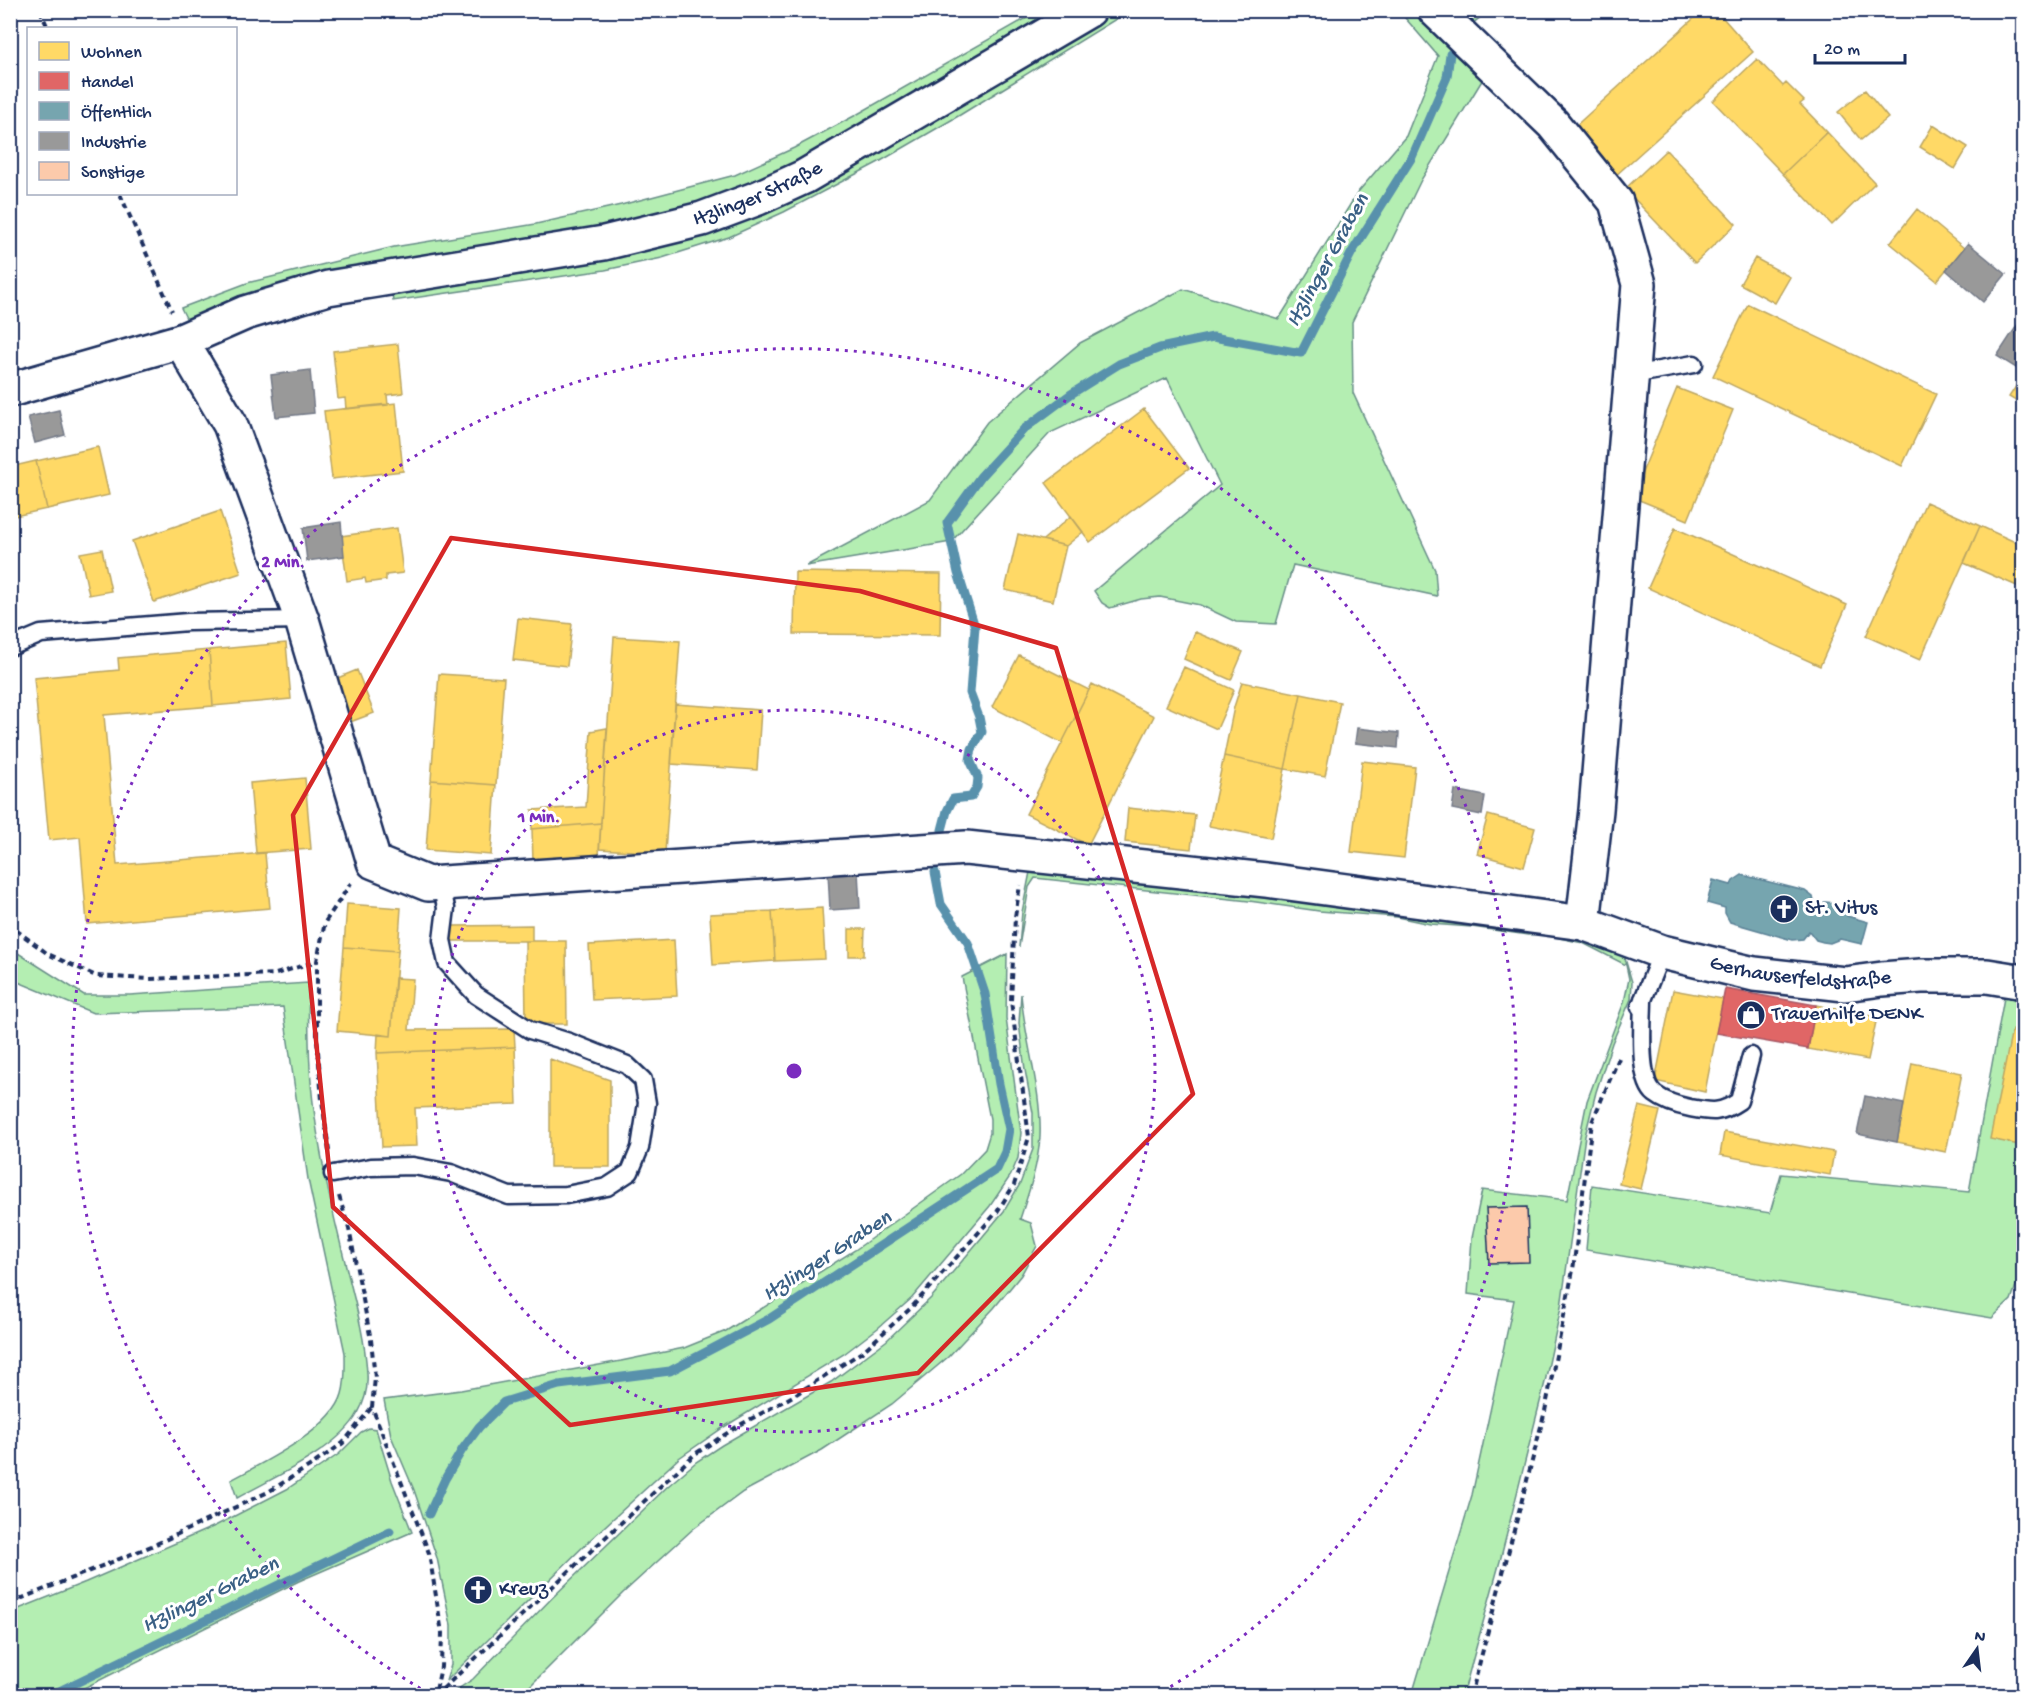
<svg xmlns="http://www.w3.org/2000/svg" width="2034" height="1706" viewBox="0 0 2034 1706" font-family="'Gochi Hand',sans-serif">
<style>
.green{fill:#b4eeb2;stroke:#688e88;stroke-width:1.5}
.homes{fill:#ffd966;stroke:#bba664;stroke-width:1.5}
.shops{fill:#e06666;stroke:#a55664;stroke-width:1.5}
.public{fill:#76a5af;stroke:#5b8297;stroke-width:1.5}
.industry{fill:#999;stroke:#737987;stroke-width:1.5}
.lines{fill:none;stroke-linecap:round;stroke-linejoin:round}
.stream{stroke:#5991ac;stroke-width:9}
.building{fill:#fccaab;stroke:#1b2f5e;stroke-width:1.5}
.service-casing{stroke:#1b2f5e;stroke-width:21}
.minor-casing{stroke:#1b2f5e;stroke-width:38}
.path{stroke:#1b2f5e;stroke-width:4;stroke-dasharray:6 4.5;stroke-linecap:butt}
.service{stroke:#fff;stroke-width:16}
.minor{stroke:#fff;stroke-width:33}
.marked{fill:none;stroke:#d62828;stroke-width:4.5;stroke-linejoin:round}
.ring{fill:none;stroke:#7b2cbf;stroke-width:3;stroke-dasharray:3 6}
.labels{text-anchor:middle;dominant-baseline:central;stroke-width:6;stroke-linejoin:round;paint-order:stroke}
.street-label{font-size:21px;fill:#1b2f5e;stroke:#fff}
.poi-label{font-size:21px;fill:#1b2f5e;stroke:#fff;text-anchor:start}
.water-label{font-size:22px;font-style:italic;fill:#3a6085;stroke:#fff}
.centre{fill:#7b2cbf;stroke:#fff;stroke-width:3}
.ring-label{font-size:18px;text-anchor:middle;font-weight:bold;fill:#7b2cbf;stroke:#fff;stroke-width:6;stroke-linejoin:round;paint-order:stroke}
</style>
<rect width="100%" height="100%" fill="#fff"/>
<filter id="ink" filterUnits="userSpaceOnUse"><feTurbulence type="fractalNoise" baseFrequency=".0167" numOctaves="2"/><feDisplacementMap in="SourceGraphic" scale="12" xChannelSelector="R" yChannelSelector="G"/><feConvolveMatrix kernelMatrix="1 2 1 2 8 2 1 2 1" color-interpolation-filters="sRGB"/></filter>
<g filter="url(#ink)">
<!-- green -->
<path class="green" d="M1039 11H1069L834 151 703 209 190 326 181 308 247 283 394 247 536 224 621 205 735 175 794 148 856 115Z
M1102 11H1129L960 115 879 162 784 212 729 237 662 258 605 270 393 301 391 286 703 227Z
M1399 11H1426L1486 74 1421 180 1352 322 1353 393 1435 570 1437 596 1293 565 1276 624 1236 622 1200 605 1160 597 1141 599 1110 608 1102 603 1094 591 1220 485 1167 378 1050 433 951 542 806 566 930 500 987 422 1080 343 1183 289 1279 319 1358 192 1406 136 1438 56Z
M1449 11H1488L1472 24Z
M1041 870 1274 895 1588 939 1624 955 1632 982 1631 999 1612 1043 1596 1092 1585 1136 1561 1307 1545 1382 1500 1561 1463 1695H1412L1472 1495 1514 1300 1468 1294 1472 1238 1482 1190 1567 1200 1587 1101 1624 1002 1629 979 1626 965 1583 943 1540 934 1528 935 1472 927 1430 924 1397 917 1319 911 1249 901 1035 878 1029 887 1019 947 1022 912 1030 872Z
M10 948 84 995H130L308 983C309 1026 308 1068 314 1110 321 1163 333 1215 346 1266 355 1302 365 1337 367 1373 368 1386 365 1401 358 1413 338 1450 274 1477 237 1498L231 1480C262 1463 332 1430 342 1394 346 1381 345 1366 345 1353L308 1179 283 1007 93 1013 11 979Z
M1007 954 1006 1018 1021 1133 1018 1158 1011 1175 990 1206 912 1298 878 1328 844 1354 724 1427 679 1458 591 1539 446 1681 451 1665V1625L437 1558 414 1490 391 1436 384 1400 461 1390 621 1361 684 1348 726 1331 855 1250 961 1174 985 1149 990 1133V1119L962 977Z
M2005 992 2023 996V1266L2011 1300 1992 1318 1586 1250 1592 1185 1770 1213 1781 1174 1969 1192Z
M1021 994C1025 1042 1042 1090 1040 1137 1038 1165 1029 1192 1020 1219L1031 1223 1037 1246 1021 1275 994 1308 948 1357 892 1404 822 1450 743 1492 693 1529 623 1593 521 1695H449L473 1679 552 1598 668 1486 696 1462 722 1445 831 1382 886 1341 931 1298 1004 1211 1020 1184 1033 1149V1113L1025 1070 1019 1023Z
M369 1428 376 1429 392 1481 412 1532 299 1581 70 1695H11V1612L86 1582 215 1526 287 1489 339 1454 361 1432Z"/>
<!-- homes -->
<path class="homes" d="M1703 10H1716L1753 52 1614 177 1571 130Z
M1757 59 1783 86 1786 83 1804 101 1800 104 1827 132 1783 174 1713 101Z
M1865 90 1888 118 1861 140 1838 112Z
M1933 125 1968 147 1955 169 1920 147Z
M1827 132 1875 183 1832 225 1783 174Z
M1666 150 1736 224 1695 263 1625 189Z
M1917 209 1964 248 1937 281 1890 243Z
M1755 258 1790 277 1775 303 1740 284Z
M1748 304 1936 394 1902 466 1713 376Z
M398 344 403 393 387 395 388 405 346 409 345 398 338 399 333 351Z
M2024 374V406L2009 397Z
M1677 388 1733 410 1688 520 1632 497Z
M396 403 403 471 332 479 324 411Z
M1144 409 1189 468 1090 542 1046 483Z
M98 447 109 495 47 509 36 461Z
M36 461 47 509 10 517V467Z
M1926 502 1980 526 1920 660 1866 636Z
M220 511 241 573 154 602 132 541Z
M1071 516 1083 532 1066 546 1043 540Z
M1980 526 2024 546V589L1964 563Z
M397 528 403 573 386 575V580L366 583 365 578 347 581 341 536Z
M1675 528 1847 605 1820 666 1648 588Z
M1018 534 1066 546 1053 601 1005 590Z
M102 549 111 591 89 595 80 553Z
M795 572 941 574 940 635 794 634Z
M518 618 572 624 567 666 513 660Z
M1195 632 1243 652 1231 680 1184 659Z
M614 637 680 641 665 853 599 849Z
M286 643 291 699 213 706 209 650Z
M209 650 213 706 104 715 117 865 265 853 270 908 87 924 80 837 49 840 34 678 119 670 118 658Z
M1019 655 1089 690 1062 743 992 707Z
M1184 667 1234 690 1217 729 1166 706Z
M357 670 374 713 345 724 328 682Z
M439 674 504 678 496 785 431 780Z
M1242 682 1301 694 1285 769 1224 756 1234 707Z
M1092 684 1154 716 1088 845 1026 814Z
M1301 694 1340 702 1325 776 1285 769Z
M675 704 761 710 757 770 671 764Z
M607 728 601 823 532 829V810L586 807 591 731Z
M1224 756 1285 769 1271 838 1209 826Z
M1362 761 1415 767 1404 858 1351 852Z
M305 778 311 849 256 853 250 783Z
M431 780 496 785 491 855 426 850Z
M1128 808 1195 815 1191 849 1125 842Z
M1488 815 1535 828 1524 867 1477 854Z
M601 823 599 856 533 863 532 829Z
M347 904 401 908 398 951 344 947Z
M822 908 825 959 775 961 772 911Z
M772 911 775 961 713 965 710 914Z
M532 925V941H451V926Z
M849 929H865L864 956H849Z
M674 940 677 996 592 1000 589 945Z
M525 941H566L567 1024H526Z
M344 947 398 951 391 1036 337 1031Z
M395 978 413 979 409 1030 514 1029 515 1047 377 1053 378 1034 391 1036Z
M1673 990 1723 999 1705 1092 1655 1081Z
M1816 1005 1877 1017 1868 1060 1808 1049Z
M2012 1030 2024 1032V1146L1990 1139Z
M515 1047 517 1104 415 1108 417 1146 382 1147 377 1053Z
M550 1059 610 1080V1167H550Z
M1912 1063 1962 1073 1946 1152 1897 1142Z
M1639 1106 1660 1111 1641 1189 1619 1184Z
M1724 1132 1834 1152 1830 1175 1720 1155Z"/>
<!-- shops -->
<path class="shops" d="M1725 989 1816 1005 1808 1049 1716 1033Z"/>
<!-- public -->
<path class="public" d="M1742 875 1805 891 1813 897 1815 906 1825 902 1836 903 1844 910 1847 916 1868 922 1862 944 1840 939 1830 943 1823 942 1816 940 1809 931 1803 939 1792 940 1730 922 1725 913V908L1707 903 1713 880 1731 885 1733 881Z"/>
<!-- industry -->
<path class="industry" d="M1968 243 2006 274 1983 302 1946 270Z
M2024 315V373L1997 356Z
M310 370 314 413 276 417 271 375Z
M59 410 65 435 35 443 28 417Z
M341 522 344 556 307 561 303 528Z
M1357 728 1399 733 1398 748 1355 743Z
M1455 790 1485 796 1482 815 1452 809Z
M858 871 860 908 830 910 828 872Z
M1865 1096 1904 1104 1897 1142 1857 1134Z"/>
<g class="lines">
<!-- stream -->
<path class="stream" d="M942 830 947 811 953 799 971 797 977 787 978 778 970 760 972 749 982 732 979 717 970 693 975 627 958 573 947 523 981 476 1024 429 1071 394 1119 364 1160 348 1213 337 1301 353 1352 252 1412 157 1447 77 1450 54
M429 1514 445 1479 462 1450 479 1427 504 1402 559 1385 670 1371 769 1319 997 1169 1005 1152 1009 1129 999 1084 985 994 968 943 941 904 935 872
M49 1696 390 1531"/>
</g>
<!-- building -->
<path class="building" d="M1527 1207 1529 1262 1489 1263 1486 1208Z"/>
<g class="lines">
<!-- service casing -->
<g class="service-casing">
<path id="service" d="M1631 375 1694 364
M10 647 41 634 188 622 302 620
M1643 999C1643 1021 1637 1080 1655 1094 1664 1101 1680 1106 1690 1108 1712 1112 1720 1114 1739 1101L1751 1056
M1640 1007 1662 952
M333 1174 371 1167 413 1166 451 1173 509 1196 566 1195 607 1187 630 1172 640 1148 647 1103 643 1080 627 1065 569 1042 530 1030 476 995 447 963 442 940 446 908 441 883"/>
</g>
<!-- minor casing -->
<g class="minor-casing">
<g id="minor">
<path d="M1435 10 1553 124 1616 202 1639 284 1596 810 1583 923"/>
<path id="s1" d="M181 341 230 424 302 620 374 862 428 884 966 848 1266 880 1583 923 1662 952 1754 974 1845 984 1882 979 1921 976H1987L2024 982"/>
<path id="s2" d="M10 390 181 341 245 313 328 288 604 243 702 219 758 198 804 177 1089 10"/>
</g>
</g>
<!-- path -->
<path class="path" d="M40 10 48 28
M120 194 172 311
M16 930 48 954 96 976 148 979 276 974 317 961
M329 1151 322 1100 317 1039V961L325 922 351 883
M339 1196 349 1229 371 1340 375 1378 372 1407 429 1553 442 1633 441 1667 435 1695
M10 1603 154 1545 268 1492 316 1462 343 1443 372 1407
M435 1696 695 1454 738 1426 793 1396 862 1352 911 1308 997 1212 1014 1185 1029 1137 1011 1001 1015 917 1020 885
M1471 1696 1545 1411 1573 1270 1592 1122 1619 1058"/>
<!-- service -->
<use href="#service" class="service"/>
<!-- minor -->
<use href="#minor" class="minor"/>
</g>
</g>
<!-- marked area -->
<path class="marked" d="M451 538 860 591 1056 648 1193 1094 918 1373 570 1425 333 1207 293 815Z"/>
<!-- distance rings -->
<g class="ring">
<circle cx="794" cy="1071" r="361"/>
<path d="M428 1693A722 722 0 1 1 1160 1693"/>
</g>
<!-- icons -->
<defs>
<g id="church-disc" transform="scale(1.5)"><circle r="9.5" fill="#1b2f5e" stroke="#fff"/><path d="M-1.2-6h2.4v3.5h3.3v2.4h-3.3V6h-2.4V-.1h-3.3v-2.4h3.3Z" fill="#fff"/></g>
<g id="shop-disc" transform="scale(1.5)"><circle r="9.5" fill="#1b2f5e" stroke="#fff"/><path d="M-5-2.5h2.3a2.7 3.5 0 0 1 5.4 0H5L5.5 6h-11ZM-1.5-2.5h3a1.5 2.3 0 0 0-3 0Z" fill="#fff"/></g>
</defs>
<g fill-rule="evenodd">
<use href="#church-disc" x="1784" y="909"/>
<use href="#shop-disc" x="1751" y="1015"/>
<use href="#church-disc" x="478" y="1590"/>
</g>
<g class="labels">
<!-- street labels -->
<g class="street-label">
<text stroke="none"><textPath href="#s2" startOffset="776">Itzlinger Straße</textPath></text>
<text stroke="none"><textPath href="#s1" startOffset="2002">Gerhauserfeldstraße</textPath></text>
</g>
<!-- poi labels -->
<g class="poi-label">
<text x="1805" y="909">St. Vitus</text>
<text x="1772" y="1015">Trauerhilfe DENK</text>
<text x="499" y="1590">Kreuz</text>
</g>
<!-- water labels -->
<g class="water-label">
<text transform="translate(1329 261) rotate(-61)">Itzlinger Graben</text>
<text transform="translate(828 1257) rotate(-33)">Itzlinger Graben</text>
<text transform="translate(211 1596) rotate(-26)">Itzlinger Graben</text>
</g>
</g>
<circle cx="794" cy="1071" r="9" class="centre"/>
<g class="ring-label">
<text x="283" y="567">2 Min.</text>
<text x="539" y="822">1 Min.</text>
</g>
<!-- margin -->
<rect width="2034" height="1706" fill="none" stroke="#fff" stroke-width="36"/>
<rect x="18" y="18" width="1998" height="1670" fill="none" stroke="#1b2f5e" stroke-width="2" filter="url(#ink)"/>
<!-- legend -->
<rect x="27" y="27" width="210" height="168" fill="#ffffff" stroke="#a4acbf" stroke-width="1.5"/>
<rect x="39" y="42" width="30" height="18" fill="#ffd966" stroke="#a4acbf" stroke-width="1.5"/>
<text x="81" y="57" font-size="18" fill="#1b2f5e">Wohnen</text>
<rect x="39" y="72" width="30" height="18" fill="#e06666" stroke="#a4acbf" stroke-width="1.5"/>
<text x="81" y="87" font-size="18" fill="#1b2f5e">Handel</text>
<rect x="39" y="102" width="30" height="18" fill="#76a5af" stroke="#a4acbf" stroke-width="1.5"/>
<text x="81" y="117" font-size="18" fill="#1b2f5e">Öffentlich</text>
<rect x="39" y="132" width="30" height="18" fill="#999999" stroke="#a4acbf" stroke-width="1.5"/>
<text x="81" y="147" font-size="18" fill="#1b2f5e">Industrie</text>
<rect x="39" y="162" width="30" height="18" fill="#fccaab" stroke="#a4acbf" stroke-width="1.5"/>
<text x="81" y="177" font-size="18" fill="#1b2f5e">Sonstige</text>
<!-- north arrow -->
<g transform="translate(1977 1649) rotate(14)" stroke="#ffffff" stroke-width="4.5" paint-order="stroke">
<path d="M0-4.5L10 22L0 15L-10 22Z" fill="#1b2f5e"/>
<text y="-9" font-size="16" font-weight="bold" text-anchor="middle" fill="#1b2f5e">N</text>
</g>
<!-- scale -->
<path d="M1815 54v9h90v-9" fill="none" stroke="#1b2f5e" stroke-width="3"/>
<text x="1824" y="54" font-size="18" fill="#1b2f5e" stroke="#ffffff" stroke-width="4.5" paint-order="stroke">20 m</text>
</svg>
